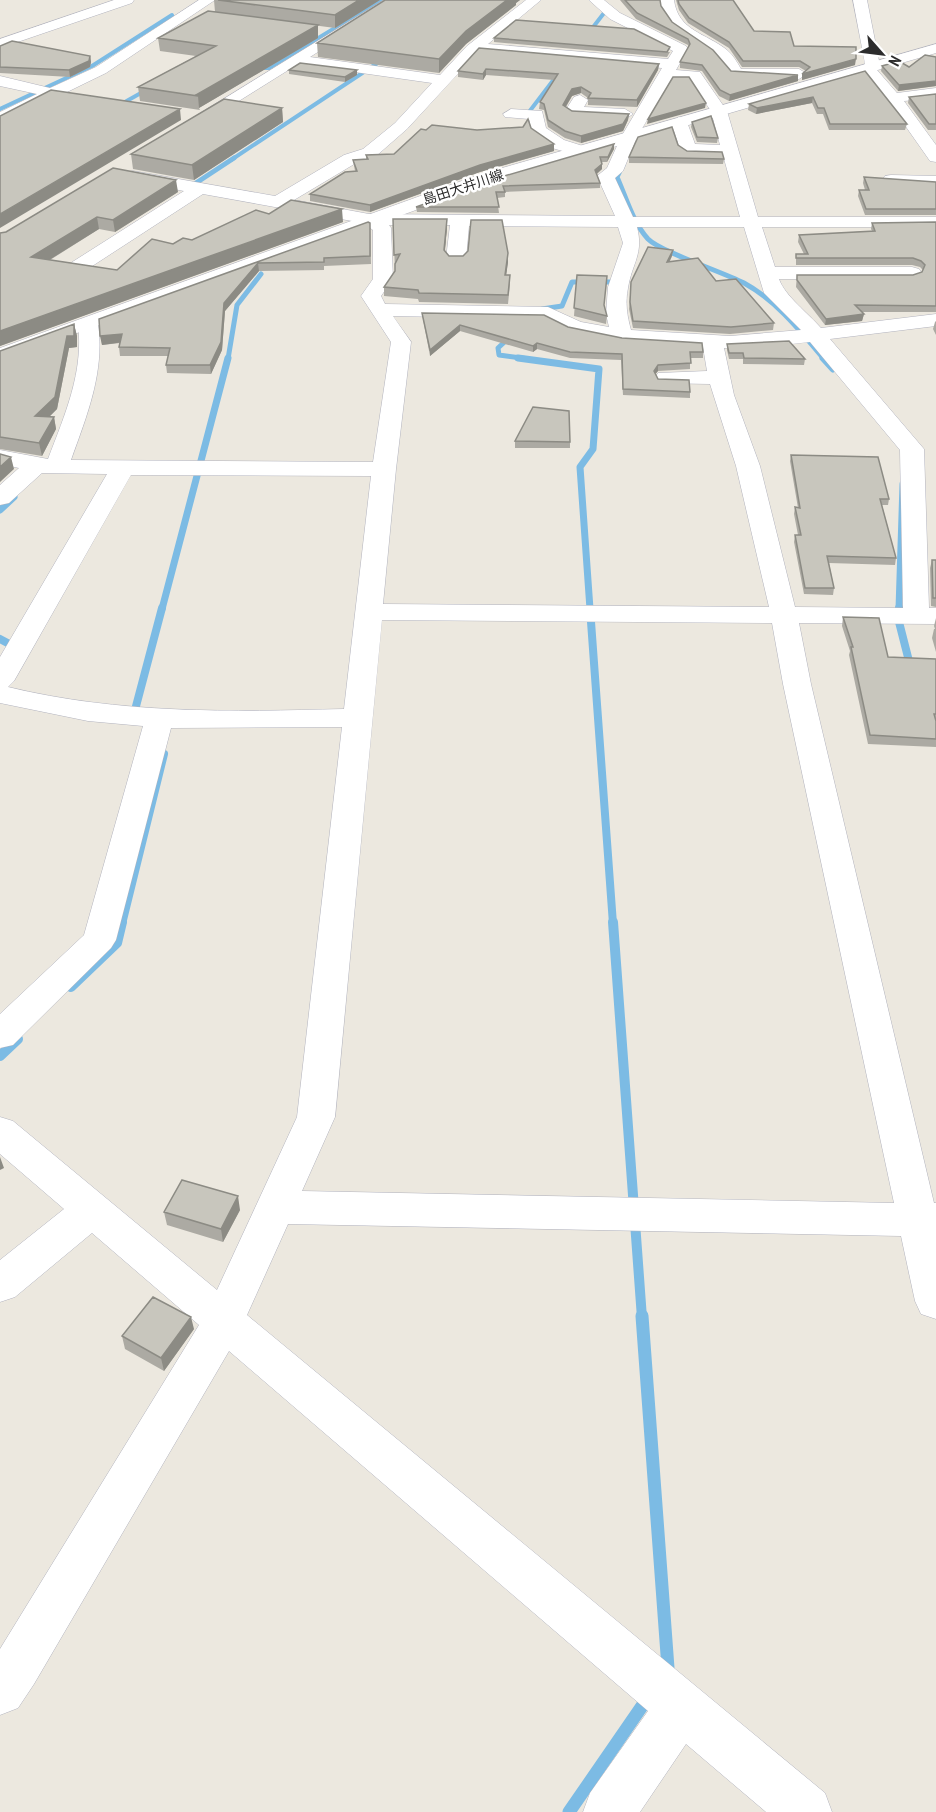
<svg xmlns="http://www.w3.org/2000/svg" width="936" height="1812" viewBox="0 0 936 1812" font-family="'PT Sans Narrow','Noto Sans JP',sans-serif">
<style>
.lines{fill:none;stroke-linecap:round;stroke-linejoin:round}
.stream-far5{stroke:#7cbbe4;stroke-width:4}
.stream-far4{stroke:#7cbbe4;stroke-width:5}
.stream-far3{stroke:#7cbbe4;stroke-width:7}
.stream-far2{stroke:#7cbbe4;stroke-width:8}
.stream-far1{stroke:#7cbbe4;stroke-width:10}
.stream{stroke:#7cbbe4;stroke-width:13}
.street-casing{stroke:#b2b3be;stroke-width:1}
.secondary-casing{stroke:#b2b3be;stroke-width:1}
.street{fill:#fff;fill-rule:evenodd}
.secondary{fill:#fff;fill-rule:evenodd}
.wall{fill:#acaaa3}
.shaded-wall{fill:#8c8b84}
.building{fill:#c8c6bd;stroke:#8c8b84;stroke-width:1.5}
.labels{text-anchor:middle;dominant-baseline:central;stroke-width:5;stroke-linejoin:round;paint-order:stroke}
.far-street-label{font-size:14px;fill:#2c2c2c;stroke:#fff}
</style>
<rect width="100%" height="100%" fill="#ece8df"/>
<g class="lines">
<!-- stream-far5 -->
<path class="stream-far5" d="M587 35 604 13
M256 68H269L381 0
M116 107 148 89
M0 109 92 66 172 15
M529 112 561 70
M231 160 385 58"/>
<!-- stream-far4 -->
<path class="stream-far4" d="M623 165 617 177C626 197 633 223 648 239 661 252 723 272 744 283 777 301 801 332 824 359
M196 183 234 158
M542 309 562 306 572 282H612
M512 335 498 348 499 355 529 359
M228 359 237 305 261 274"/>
<!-- stream-far3 -->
<path class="stream-far3" d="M518 358 599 369 593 449 580 467 590 609
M823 358 833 369
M0 510 14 497
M162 609 228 358
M899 609 903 484"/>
<!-- stream-far2 -->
<path class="stream-far2" d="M590 608 613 924
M899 608V622L911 669
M0 639 15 647 0 670
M135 710 162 608
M122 924 164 754"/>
<!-- stream-far1 -->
<path class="stream-far1" d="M613 922 642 1318
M71 987 117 943 122 922
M0 1056 18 1039"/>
<!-- stream -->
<path class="stream" d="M642 1316 668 1668 665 1672
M569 1812 649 1696"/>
<!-- street casing -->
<g class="street-casing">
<path id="street" d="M114 0H134L132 3 0 48V39Z
M199 0H215L106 73 65 93 64 98H54L0 123V112L37 94 0 86V76L50 88 96 67Z
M384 0H400L310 57 440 75 467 46 526 0H541L488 44 668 59 673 51 610 19 589 0H604L620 13 686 46 688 49 676 70 700 72 727 111 758 217H936V227H762L775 267H912L919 269 922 273 919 277 912 279H779C785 296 808 313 821 328L936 314V326L830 339 924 449 929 608H936V624L799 623 811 684 934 1203H936V1319L921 1314 915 1301 901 1236 288 1224 247 1315 825 1793 832 1812H766L686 1744 640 1812H583L590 1793 648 1711 229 1351 34 1684 18 1708 0 1715V1649L199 1325 92 1233 15 1297 0 1302V1260L64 1209 0 1154V1117L13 1121 217 1290 297 1117 342 727 171 728 116 940 111 948 13 1045 0 1048V1014L84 935 143 726 88 721 0 703V657L107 474 42 473 9 503 0 505V485L19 468 0 464V450L48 459C65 414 84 372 78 323L81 319H95L98 323C105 372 87 415 71 460L373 462 391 342 361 296 373 279V230L363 223 203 194 80 274H66L63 270 66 266 184 191 127 180 124 176 127 172 133 171 275 196 344 155 363 149 395 123 432 83 298 64 199 126H187L185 123ZM478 52 662 68 621 137 607 168 597 176 615 216 369 214 294 200 356 163 375 157 407 129ZM671 80H690L711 111 720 145 695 144 687 122 679 117 671 122 680 149 688 154 723 155 740 217H633L615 178 623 171 637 137ZM389 225H450L446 259 449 263H463L466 259 469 226 618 227 623 243 608 287 606 314 609 327 581 322 548 307 385 304 381 296 393 279 391 228ZM637 227H744L764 293 801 330 730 336 631 330C627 316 625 302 628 288 632 263 644 254 637 227ZM393 316 544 319 568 331 622 342 703 347 707 371 658 373 655 378 658 383 710 384 736 466 769 607 383 604 396 469 411 342ZM810 342 900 450 903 608 795 607 760 466 734 395 724 348 765 347ZM131 475 371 476 344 709C231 712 119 714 8 687L14 681ZM382 620 772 623 783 684 894 1203 302 1191 335 1117Z
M660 0H674C678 31 706 33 727 50 733 55 737 62 741 69H799L807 74 799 79 732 76C726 69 721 60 714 54 692 37 664 32 660 0Z
M853 0H867L880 66 877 70 897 93 936 88V98L904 101 936 145V162L930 161 890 104 860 68 865 64Z
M580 95 588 100 584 107 625 109 633 114 625 119 567 114 565 111 574 97Z
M511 109 542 111 546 128 564 140 586 147 588 151 580 156 552 148 532 133 529 119 505 117 503 114Z
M891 175 936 176V186L885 184 882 180 885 176Z"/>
</g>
<!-- secondary casing -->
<g class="secondary-casing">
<path id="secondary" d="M936 44V53L493 182 0 361V348L481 174Z"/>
</g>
<!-- street -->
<use href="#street" class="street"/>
<!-- secondary -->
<use href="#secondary" class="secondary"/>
</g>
<!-- wall -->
<path class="wall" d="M214 0H380L335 28 215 12Z
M385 0H520L516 3V5L466 44 439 73 318 57 317 43Z
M620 0H660L661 6 672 22 731 71 798 81 729 101 719 96 702 71 680 68V62L689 47 688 45 636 19Z
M676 0H733L754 31 794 46 855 65 802 80 806 71 799 67H742L729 48 688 23 679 10Z
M318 25V38L199 108 200 110 140 101 138 87 196 56 160 51 158 38Z
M494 38 670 52 667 57 494 42Z
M0 46 90 56 91 62 90 67 70 77 0 73Z
M479 48 659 64 658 70 637 107 588 105V98L581 93 572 96 566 107 572 111 629 114 628 120 623 131 581 143 565 138 548 127 544 110 539 109 540 102 554 80 486 75 483 80 458 77V71Z
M936 57V86L898 91 881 71 882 66 909 67Z
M289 70 357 75 345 82 289 74Z
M865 71 907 124 905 130H829L823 114H817L812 103 756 114 748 110 749 104Z
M936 94V130H928L908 103 909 97Z
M282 108 283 122 194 180 133 169 131 154Z
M692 122 718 138 717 143 697 142 691 127Z
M531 128 554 151 480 172 370 212 310 201V194L355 171 353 160 366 159V155L394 154 426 130H477Z
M614 144V149L607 162H601L602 169 597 174 600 183V188L505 192V197L497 198 499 213 417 212 416 207Z
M678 145 687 151 724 159 723 164 629 163V157Z
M864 177 936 182V215H865L858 196 859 190H865L863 183Z
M178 192 115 232 99 229 50 260 117 270 173 244 192 240 269 214 343 222 0 346V233Z
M393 219H447V227L445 251 449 256 508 262 506 275 510 284 508 304 419 302 418 299 384 296V287L395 271Z
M936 222V312H861L864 314 862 321 825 325 796 287 797 275H913L922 272 923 270 920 267 912 265H796V254H804L798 242 799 235 872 231 871 229 872 223Z
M370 223 371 264 324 266V270L259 271 225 311 222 350 211 374 167 373 166 365 168 356H120L119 347 120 343 102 345 99 319Z
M672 256 670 261 716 281 774 323 773 330 730 334 633 328 629 309 631 282Z
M577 275 604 306 607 316 606 324 574 316Z
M422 313 568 327 622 338 703 352V358H690V369L658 371 655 374 658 379 690 392V398L623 395 621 360 570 358 537 349 533 352 460 331 430 356 423 319Z
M936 321V335L933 329 935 322Z
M74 324 77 336V347L69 348 57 409 49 417H54L56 429 42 456 0 449V351Z
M727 344 805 359 804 365 743 364V359H729L727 350Z
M515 441 570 442V448H515Z
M791 455 889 499 888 505H882L896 558 895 565 829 563 834 588 833 595 804 594 794 542 795 535H798L794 514 795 507 798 508 790 461Z
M932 560H936V607L931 606 930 568Z
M843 617 888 657 936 659V747L868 744 849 655 850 651 842 626Z
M936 618V652L932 638 934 629H935L934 626Z
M240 1210 223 1242 167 1225 164 1212Z
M194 1329 164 1371 125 1349 122 1336Z"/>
<!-- shaded-wall -->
<path class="shaded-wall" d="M359 0H380L335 28V15Z
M507 0H520L516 3V5L466 44 439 73V59L466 31Z
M318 25V38L199 108 198 96 196 95Z
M90 56 91 62 90 67 70 77 69 70Z
M856 59 855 65 802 80V74Z
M659 64 658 70 637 107V100Z
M486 69V75L483 80V74Z
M357 70V75L345 82V77Z
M798 75V81L729 101 730 95Z
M936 81V86L898 91 899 85Z
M581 87V93L572 96 563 111V105L572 89Z
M813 97 812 103 756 114 757 108Z
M706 103 705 108 647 124 648 119Z
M282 108 283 122 194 180 192 165Z
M180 109 181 120 0 228V214Z
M629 114 628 120 623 131 581 143V136Z
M554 144V151L480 172 370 212V205L480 165Z
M614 144V149L607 162 608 157Z
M602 164V169L595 175V170Z
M176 180 178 192 115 232 113 220Z
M342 209 343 222 0 346V331Z
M97 217 99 229 33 270 31 257Z
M447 219V227L444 259V250Z
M673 250 672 256 666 268 667 262Z
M508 253V262L505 284V275Z
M258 263 259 271 225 311 222 350 211 374 210 365 224 303Z
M864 314 862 321 825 325 826 319Z
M74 324 77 336V347L69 348 57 409 38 428 35 416 67 336Z
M460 325V331L430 356V350Z
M122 334 124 342 102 345 100 336Z
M537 343V349L533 352V346Z
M658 365V371L653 377 654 371Z
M54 417 56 429 42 456 39 443Z
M11 457 14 469 0 482V467Z
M0 1157 4 1168 0 1170Z
M238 1196 240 1210 223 1242 221 1229Z
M191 1317 194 1329 164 1371 161 1358Z"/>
<!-- building -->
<path class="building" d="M218 0H359L335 15Z
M385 0H507L466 31 439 59 317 43Z
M625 0H660L661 6 672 22 713 50 731 71 798 75 730 95 720 90 702 65 680 62 690 44 688 39 637 13Z
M678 0H733L754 31 790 32 794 46 856 47V59L802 74 810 67 800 61H743L729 42 689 18 679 4Z
M208 11 318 25 196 95 198 96 138 87 216 46 158 38Z
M516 20 634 29 670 47 667 52 494 38Z
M12 41 90 56 89 61 69 70 0 67V46Z
M479 48 659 64 637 100 588 98 591 93 581 87 572 89 563 105 572 111 629 114 623 124 581 136 565 131 548 120 544 104 540 102 558 74 486 69 483 74 458 71Z
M925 55 936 57V81L899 85 882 66 899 61 909 67Z
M300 63 357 70 345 77 289 70Z
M865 71 907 124H830L824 108H818L813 97 757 108 749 104Z
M673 77H689L706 103 648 119Z
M51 90 180 109 0 214V116Z
M936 94V124H929L909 97Z
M224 99 282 108 192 165 131 154Z
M711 116 718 138 697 137 692 122Z
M528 119 531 128 554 144 480 165 370 205 310 194 345 172 357 171 353 160 368 159 366 155 394 154 421 129 426 130 432 125 477 130 523 127Z
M672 127 678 145 687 151 722 152 724 159 629 157 638 137Z
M614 144 608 157H600L602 164 595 170 600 183 503 186 505 192H496L499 207H416L494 179Z
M113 168 176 180 113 220 97 217 31 257 117 270 152 239 173 244 183 238 192 240 256 210 269 214 291 200 342 209 0 331V233L6 232Z
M864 177 936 182V209H866L859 190H869Z
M393 219H447L444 250 449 256H463L468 251 471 220H502L508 253 505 275H510L508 295 419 293 418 290 384 287 395 271V264L400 254 394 255Z
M368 222 370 223V256L324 258V262L258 263 224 303 221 342 210 365H166L170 348 119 347 122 334 100 336 99 319Z
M936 222V306L855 305 864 314 826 319 797 280V275H913L922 272 925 265 921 261 913 258H796V254H808L799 235 875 231 872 223Z
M648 247 673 250 667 262 698 258 716 281 736 279 774 323 731 327 633 321 630 302 631 282Z
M577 275 607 276 604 305 607 316 574 308Z
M422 313 544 315 568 327 622 338 702 343 703 352H690L691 363 658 365 654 371 658 379 689 380 690 392 623 389 622 354 570 352 537 343 533 346 460 325 430 350Z
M74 324V336H67L55 397 35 416 54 417 39 443 0 437V351Z
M789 341 805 359 744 358 743 353H729L727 344Z
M533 407 569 411 570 442 515 441Z
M0 454 11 457 0 467Z
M791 455 878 457 889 499H880L896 558 827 556 834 588H805L795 535H801L795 507 800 508Z
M932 560H936V598H933Z
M843 617 879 618 888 657 936 659V714H934L936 721V739L870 735 851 647H853Z
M182 1180 238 1196 221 1229 164 1212Z
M153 1297 191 1317 161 1358 122 1336Z"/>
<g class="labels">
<!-- far-street labels -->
<g class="far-street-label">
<text transform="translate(463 187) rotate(-18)">島田大井川線</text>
</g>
</g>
<!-- north arrow -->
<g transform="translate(882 54) rotate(118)" stroke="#ffffff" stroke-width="4.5" paint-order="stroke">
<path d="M0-4.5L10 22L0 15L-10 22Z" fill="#2c2c2c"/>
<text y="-9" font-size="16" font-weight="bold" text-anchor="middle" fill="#2c2c2c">N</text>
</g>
</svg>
